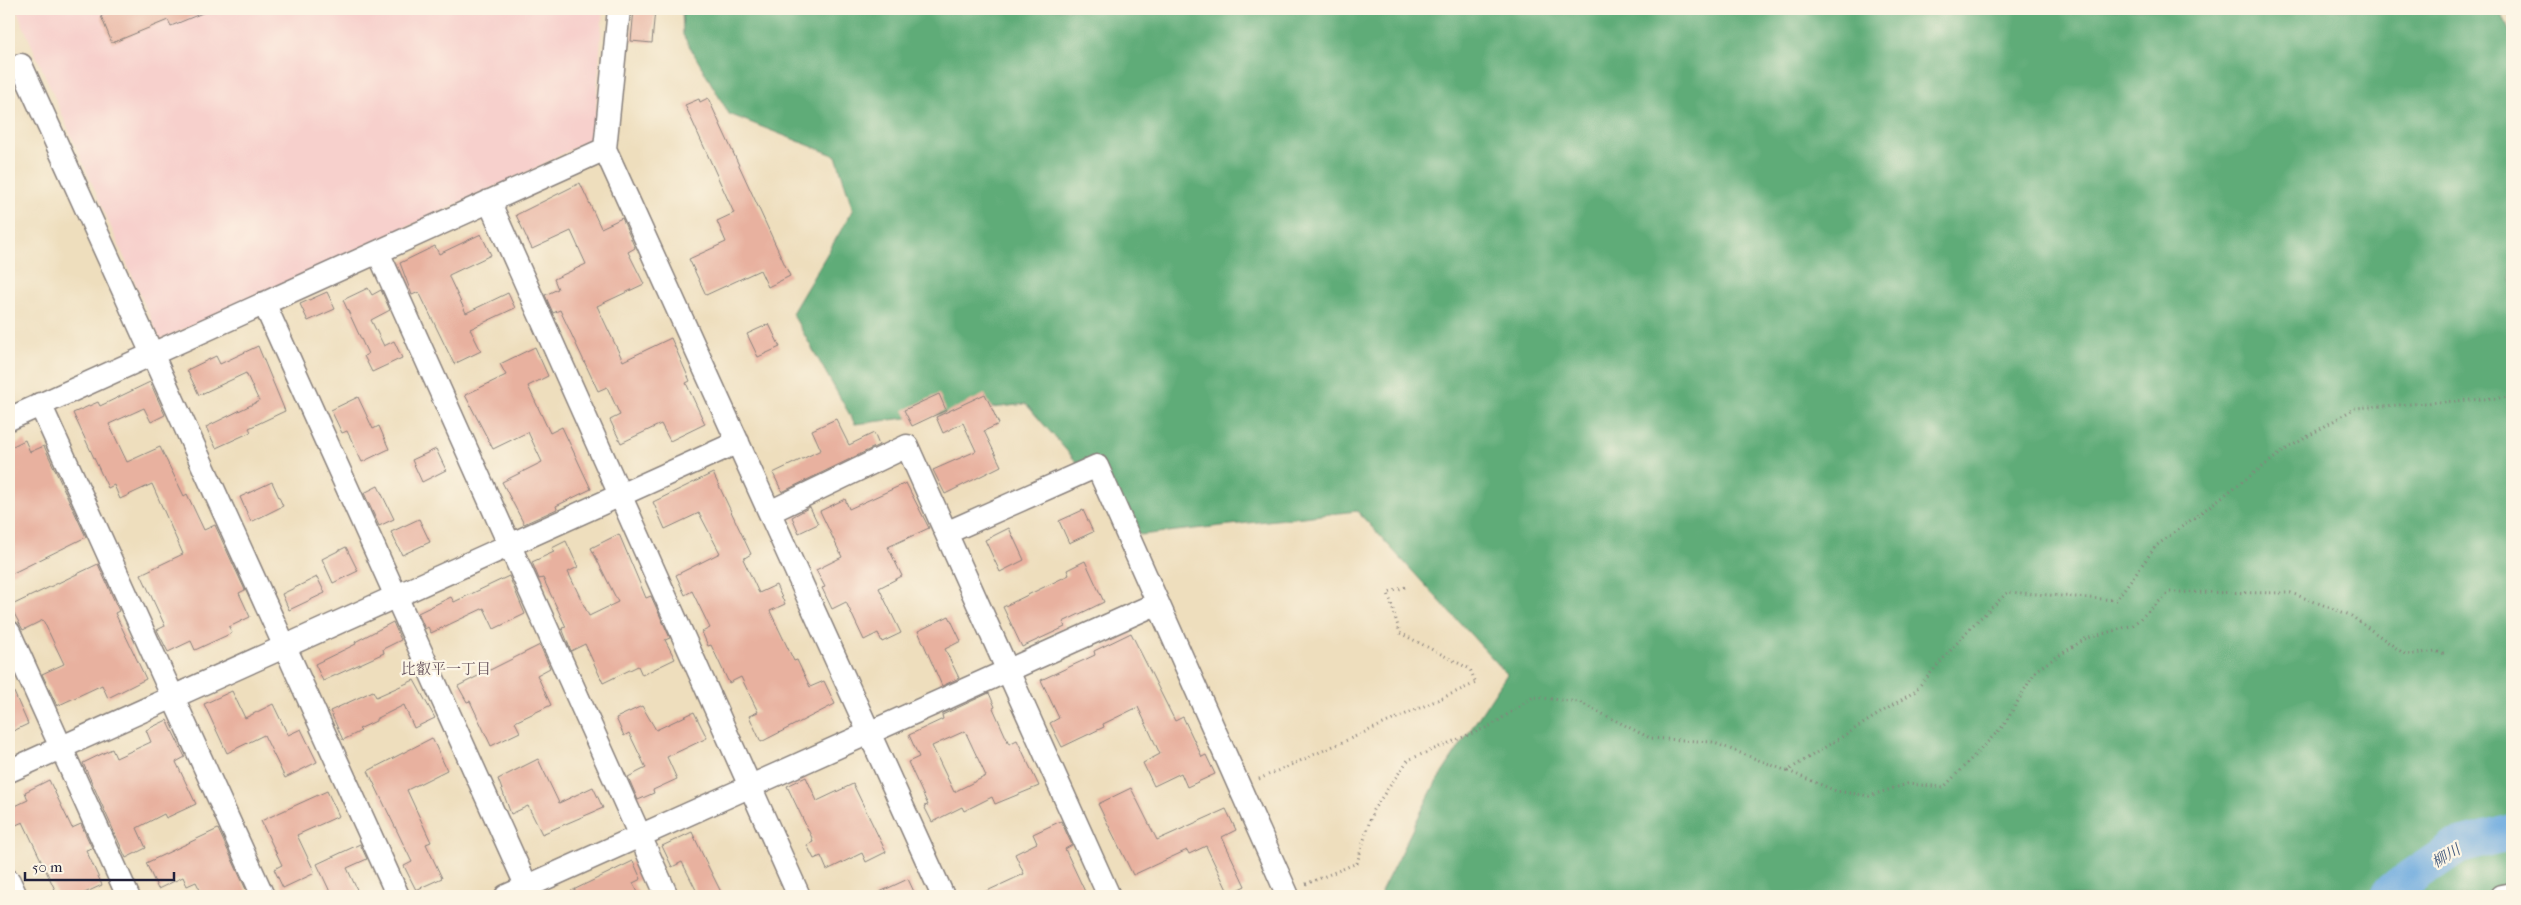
<svg xmlns="http://www.w3.org/2000/svg" width="2521" height="905" viewBox="0 0 2521 905" font-family="'IM FELL French Canon','Noto Serif JP',serif">
<style>
.built{fill:#f7d0cc}
.forest{fill:#5eac78;stroke:#40675a}
.lines{fill:none;stroke-linecap:round;stroke-linejoin:round}
.river{stroke:#6daadf;stroke-width:36}
.building{fill:#e8b19f;fill-rule:evenodd}
.minor-casing{stroke:#88807c;stroke-width:25}
.path{stroke:#88807c;stroke-width:3;stroke-dasharray:1 4;stroke-linecap:butt}
.minor{stroke:#fff;stroke-width:22}
.labels{text-anchor:middle;dominant-baseline:central;stroke-width:4.5;stroke-linejoin:round;paint-order:stroke}
.neighbourhood-label{font-size:15px;fill:#67545e;stroke:#fcf5e5}
.water-label{font-size:15px;font-style:italic;fill:#40587d;stroke:#fcf5e5}
</style>
<rect width="100%" height="100%" fill="#fcf5e5"/>
<filter id="ink" filterUnits="userSpaceOnUse"><feTurbulence type="fractalNoise" baseFrequency=".02" numOctaves="2"/><feDisplacementMap in="SourceGraphic" scale="10" xChannelSelector="R" yChannelSelector="G"/><feConvolveMatrix kernelMatrix="1 2 1 2 8 2 1 2 1" color-interpolation-filters="sRGB"/></filter>
<filter id="wash" filterUnits="userSpaceOnUse"><feTurbulence type="fractalNoise" baseFrequency=".0096" numOctaves="4" result="noise"/><feDisplacementMap in="SourceGraphic" scale="20" xChannelSelector="R" yChannelSelector="G"/><feGaussianBlur stdDeviation="1.12" result="paint"/><feColorMatrix in="noise" values="0 0 0 0 0 0 0 0 0 0 0 0 0 0 0 0 0 1.4 0 .05"/><feComposite in="paint" operator="in"/></filter>
<g filter="url(#wash)">
<rect width="100%" height="100%" fill="#eedebd"/>
<!-- built -->
<path class="built" d="M16 9H603L594 137 538 167 160 340Z"/>
<!-- forest -->
<path class="forest" d="M682 9H2500L2512 36V896H1383L1381 892 1435 784 1507 674 1357 511 1140 535 1026 404 855 424 792 313 853 210 836 156 729 114 683 35Z"/>
<g class="lines">
<!-- river -->
<path class="river" d="M2388 896 2390 892 2456 847 2512 832"/>
</g>
<g id="blocks">
<!-- building -->
<path class="building" d="M118 9H212L171 26 168 20 112 43 101 16Z
M634 9H655L652 43 631 41Z
M708 98 790 276 768 287 760 270 706 295 689 259 726 242 717 221 734 213 685 105 699 99 700 102Z
M580 183 601 228 622 218 635 248 628 252 644 284 597 306 623 361 671 338 690 381 686 383 705 424 670 441 661 424 621 443 610 420 620 415 607 387 598 391 560 310 553 313 545 295 558 289 554 279 586 264 571 231 532 249 516 215Z
M481 234 491 255 449 275V277L466 313 508 293 515 308 470 329 481 351 454 364 419 292 412 295 400 263 435 246 439 254Z
M368 288 372 295 381 290 390 310 371 320 384 346 394 341 402 358 372 372 364 356 368 354 343 300Z
M327 292 335 309 308 321 300 304Z
M769 324 780 347 758 357 747 334Z
M258 346 285 411 249 428 251 432 216 448 206 427 259 401 246 373 199 395 187 370 216 356 220 364Z
M535 347 548 376 528 386 550 433 562 427 591 489 556 506 557 509 524 524 502 482 542 462 528 432 493 449 465 395 506 375 500 364Z
M150 382 165 415 151 422 144 408 109 424 127 462 160 447 184 496 187 494 204 530 215 525 245 590 239 593 250 617 229 627 232 633 195 650 191 641 168 652 157 630 165 626 141 574 183 554 152 484 120 499 114 485 108 488 73 413 98 402 100 406Z
M939 394 946 410 912 426 904 410Z
M985 394 999 424 984 431 1001 466 945 494 933 470 976 451 963 423 943 433 936 417Z
M358 397 373 429 379 426 389 449 362 462 347 431 342 433 331 410Z
M836 419 849 445 874 433 879 445 782 492 773 473 821 450 812 430Z
M25 440 30 452 44 446 86 537 9 575V448Z
M436 449 446 470 422 482 412 460Z
M713 473 751 554 743 559 759 593 776 585 785 604 770 611 794 661 797 660 810 687 824 681 835 704 761 742 749 716 758 712 741 677 729 683 711 645 708 646 702 632 710 628 692 591 685 595 676 575 720 553 699 513 665 529 653 502Z
M272 482 283 506 251 522 240 497Z
M906 483 929 528 888 547 902 576 879 588 901 633 882 642 878 633 864 640 846 602 832 609 822 588 825 587 816 570 842 557 820 511 845 499 849 509Z
M378 486 394 519 379 526 364 493Z
M810 507 818 524 799 533 792 517Z
M1083 510 1093 532 1069 543 1059 521Z
M419 519 430 542 402 555 391 532Z
M1009 528 1024 560 1000 572 985 540Z
M619 534 646 598 651 596 670 638 665 640 675 659 642 675 638 666 603 683 585 644 571 651 564 633 562 628 566 627 543 578 539 579 532 562 554 552 552 548 566 541 578 567 568 572 589 616 618 602 591 548Z
M346 547 358 571 333 583 322 559Z
M1085 561 1104 602 1063 622 1065 627 1022 647 1003 607 1069 575 1067 570Z
M98 564 119 611 115 613 146 679 108 698 102 685 57 706 42 674 64 664 43 620 23 630 10 606Z
M509 576 525 614 494 629 484 608 431 633 428 627 425 629 418 613 451 597 454 602Z
M317 577 325 593 289 610 282 594Z
M949 616 961 641 945 649 959 678 942 686 918 631Z
M393 622 401 640 383 649 384 653 323 681 315 664 356 644 355 642Z
M1131 633 1175 721 1183 717 1202 757 1206 755 1215 774 1187 787 1181 773 1154 786 1143 763 1160 754 1138 707 1103 724 1104 727 1062 747 1050 723 1059 718 1041 680 1095 655 1094 651Z
M540 645 550 668 537 675 551 705 515 722 520 732 491 746 470 701 467 702 458 686Z
M414 680 435 718 414 728 404 705 376 719V721L359 729 361 731 343 740 330 711 373 691 376 697Z
M9 681 28 724 9 733Z
M232 691 245 718 273 704 288 735 301 729 317 762 285 778 264 735 227 753 204 704Z
M989 693 995 707 993 708 1009 744 1017 740 1039 786 995 804 992 797 964 811 962 807 932 822 924 806 928 805 908 762 919 757 909 735 943 719 942 715ZM965 731 986 776 954 792 932 746Z
M642 706 656 730 694 712 707 738 667 757 677 779 653 790 654 793 638 800 628 777 646 768 629 733 624 736 616 718Z
M167 720 185 757 176 762 196 804 166 818 164 814 137 828 146 848 126 858 83 763 112 749 116 758 151 742 146 730Z
M432 738 447 770 407 790 431 842 426 844 442 878 416 890 404 866 412 862 368 771Z
M538 759 559 803 593 787 603 808 542 834 528 806 511 814 498 779Z
M806 777 817 801 853 784 886 852 866 862 862 853 827 870 821 856 814 859 807 845 813 842 812 838 787 786Z
M49 780 72 828 81 824 92 848 86 850 102 885 78 896H58L23 822 9 828V809L28 800 25 792Z
M1131 788 1157 840 1226 809 1236 830 1222 837 1245 886 1229 894 1206 846 1189 854 1187 850 1133 875 1098 804Z
M327 791 339 816 297 835 315 873 283 888 274 869 282 865 261 821Z
M1061 821 1072 845 1065 849 1087 896H976L1024 874 1015 854 1037 843 1033 834Z
M218 829 249 896H203L196 882 187 886 183 877 158 889 146 863Z
M692 832 708 866 723 896H699L682 862 672 867 662 846Z
M360 844 367 859 347 868 360 896H332L317 864Z
M633 861 641 879 633 883 640 896H561Z
M908 879 916 896H871Z"/>
</g>
</g>
<g filter="url(#ink)">
<use href="#blocks" fill-opacity="0" stroke="#88807c" stroke-width="1"/>
<g class="lines">
<!-- minor casing -->
<g class="minor-casing">
<path id="minor" d="M619 9 605 149 943 896
M21 65 398 896
M489 201 799 896
M378 252 667 896
M264 303 531 896
M40 404 263 896
M9 419 605 149
M770 512 907 446 1109 896
M946 533 1097 466 1288 896
M9 632 128 896
M9 771 738 442
M9 881 16 896
M506 896 1158 603
M2501 896 2512 894"/>
</g>
<!-- path -->
<path class="path" d="M1788 771 1836 791 1869 796 1907 784 1944 787 2004 725 2036 670 2085 639 2133 625 2170 592 2291 593 2350 615 2406 655 2436 651 2447 656
M1259 779 1476 683 1470 669 1400 633 1388 593 1408 586
M1306 884 1357 863 1373 810 1408 760 1492 725 1533 697 1579 702 1650 738 1712 742 1787 771 1914 692 1973 625 2008 592 2116 600 2156 546 2285 450 2355 408 2512 397"/>
<!-- minor -->
<use href="#minor" class="minor"/>
</g>
</g>
<g class="labels">
<!-- neighbourhood labels -->
<g class="neighbourhood-label">
<text x="446" y="669">比叡平一丁目</text>
</g>
<!-- water labels -->
<g class="water-label">
<text transform="translate(2446 856) rotate(-31)">柳川</text>
</g>
</g>
<!-- margin -->
<rect width="2521" height="905" fill="none" stroke="#fcf5e5" stroke-width="30"/>
<!-- scale -->
<path d="M25 872v8h149v-8" fill="none" stroke="#22223b" stroke-width="2.5"/>
<text x="32" y="872" font-size="15" fill="#22223b" stroke="#fcf5e5" stroke-width="4" paint-order="stroke">50 m</text>
</svg>
